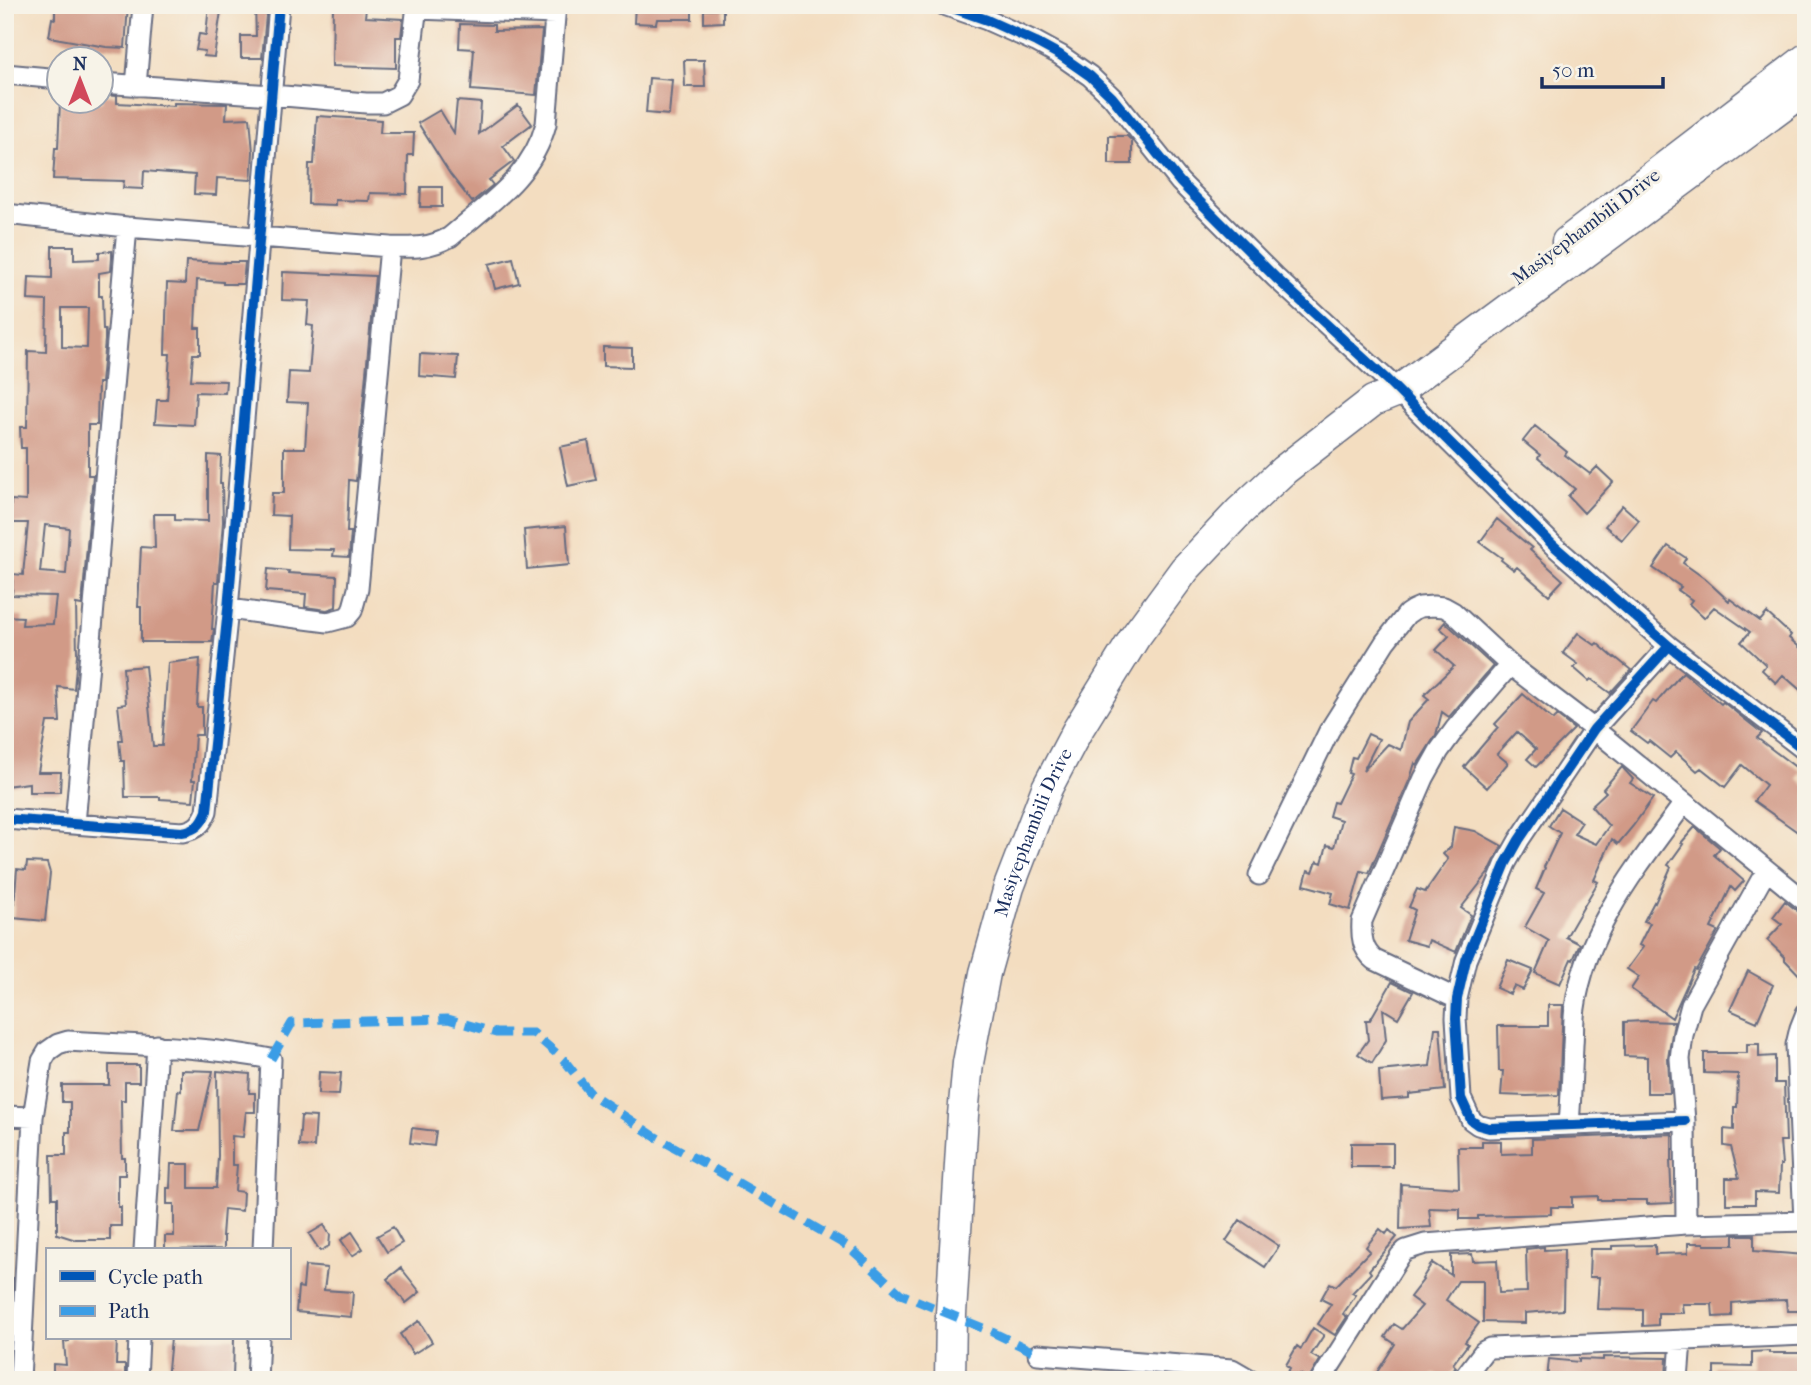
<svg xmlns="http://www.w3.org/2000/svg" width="1811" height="1385" viewBox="0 0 1811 1385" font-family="'IM FELL French Canon',serif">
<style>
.building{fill:#d19a87;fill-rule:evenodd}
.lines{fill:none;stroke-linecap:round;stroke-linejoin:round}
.minor-casing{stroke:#676c80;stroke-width:23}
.primary-casing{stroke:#676c80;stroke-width:33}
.minor{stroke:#fff;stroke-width:19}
.primary{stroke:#fff;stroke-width:30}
.quiet{stroke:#3b9de6;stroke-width:9;stroke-dasharray:18 9;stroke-linecap:butt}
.cycleway-casing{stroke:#f7f3e8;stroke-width:15}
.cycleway{stroke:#0057b8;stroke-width:10}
.labels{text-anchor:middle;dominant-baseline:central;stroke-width:6;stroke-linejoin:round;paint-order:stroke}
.street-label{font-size:19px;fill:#1b2f5e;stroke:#f7f3e8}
</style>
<rect width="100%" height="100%" fill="#f7f3e8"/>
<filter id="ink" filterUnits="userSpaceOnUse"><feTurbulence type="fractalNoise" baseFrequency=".0143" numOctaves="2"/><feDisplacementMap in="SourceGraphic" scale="14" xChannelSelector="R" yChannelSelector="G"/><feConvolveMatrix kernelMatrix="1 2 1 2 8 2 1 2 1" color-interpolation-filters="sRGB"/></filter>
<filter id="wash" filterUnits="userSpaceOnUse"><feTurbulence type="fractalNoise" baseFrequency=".00686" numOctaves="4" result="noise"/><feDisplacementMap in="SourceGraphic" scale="28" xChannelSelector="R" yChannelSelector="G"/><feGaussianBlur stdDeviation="1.57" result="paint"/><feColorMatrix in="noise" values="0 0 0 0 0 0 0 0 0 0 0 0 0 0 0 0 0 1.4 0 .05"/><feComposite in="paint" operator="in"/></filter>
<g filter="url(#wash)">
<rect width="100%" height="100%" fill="#f3ddc0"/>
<g id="blocks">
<!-- building -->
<path class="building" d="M55 5H128L125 48 106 47 49 37 52 18 55 19Z
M209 5H222L214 57 204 56 205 51 196 50 199 34 206 35Z
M255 5H267L262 58H241V36H256Z
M635 5H692V19H657L656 24 634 23Z
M333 6 366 8 365 17 403 19 401 37H396V68L332 66Z
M723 9V22L704 23V10Z
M460 24 494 25V31L542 30 536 95 471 90 474 49 459 48Z
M684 60H704L705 87H685Z
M649 78 672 80 669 115 646 113Z
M102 95 117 96V103L174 106V103L227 104 226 119 250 118 253 152 251 180 217 178 216 195 194 194 195 175 144 171 143 189 123 188 124 181 53 179 55 148H58L60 102H102Z
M457 101 481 103 479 134 518 105 532 124 503 146 514 161 489 180 493 185 472 202 450 174 418 123 440 110 454 133Z
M317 116 381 120 380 133H414L413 155H408L407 194 370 193 369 201 335 200V205L308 204 309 164H314Z
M1109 136H1127L1132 141V164H1109Z
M421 187H442V207H420Z
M52 246H74V260L99 259V252L112 251V258L111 271 99 273V296H102L103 330H105V340L101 383H98L97 425H88V475H93L82 605 76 604 77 655 74 689 58 687 60 722H47L38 772H61L60 792H29V783L5 786V616L23 617 22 625 53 624 56 596 12 595 13 574 23 575 28 523H11V500L26 501V448H21L20 427H27L28 351 46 352 47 301 28 300 29 277 52 278ZM62 308H88L87 348 62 347ZM45 525 69 528 66 574 40 572Z
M513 258 519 283 495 289 489 264Z
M186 261 224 263V262H245L243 284H223V282L197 280 195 328H200V354H193L191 380 226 381 225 393 196 392 194 425 155 423 157 400H167L170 354H165L167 283 185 284Z
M283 272 375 276 356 481 349 480 347 532H351L349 557 333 556 334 550 288 549 289 516 271 515 272 493H284V448H305L308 403 287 402 289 372 309 373 313 326 307 325 309 301 282 300Z
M603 347 632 348V367L603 366Z
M420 354 458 356 456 379 419 376Z
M1535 426 1567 452 1565 455 1590 474 1597 467 1613 482 1584 513 1568 496 1575 489 1538 458 1540 455 1523 441Z
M588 441 596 480 568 486 560 447Z
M208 455 221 456 220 484H222L223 522 218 582H215L212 629H214L212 642H141V607H138L141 547 155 548 154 514H175V520L208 521Z
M1622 505 1639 520 1622 540 1605 526Z
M1497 519 1532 548 1530 550 1563 580 1549 595 1517 567 1514 570 1501 560 1502 558 1480 542Z
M566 526 569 565 527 569 524 530Z
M1668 546 1686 558 1683 563 1704 578 1729 601 1730 599 1760 621 1767 613 1791 635 1789 638 1806 653V695L1783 675 1776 683 1762 670 1766 665 1741 642 1750 632 1714 607 1704 618 1689 604 1692 600 1678 590 1681 587 1653 568Z
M268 569 289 571 288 573 337 576 336 607 327 610 305 607 306 594 266 591Z
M1445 622 1493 666 1449 717 1442 712 1436 735 1417 765 1415 763 1410 779 1369 873 1361 871 1350 910 1330 904 1333 893 1304 885 1308 870 1313 872 1317 861 1322 863 1327 845 1334 847 1341 820 1329 816 1333 802 1337 803 1351 774 1348 773 1352 757 1356 758 1368 734 1379 739 1363 771 1388 744 1401 750 1408 722 1429 699 1424 695 1454 666 1436 650 1449 636 1440 628Z
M1578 633 1595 645 1597 643 1614 658 1615 657 1631 670 1610 693 1591 679 1589 681 1574 668 1578 664 1563 653Z
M200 659 197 707H202V735H195L192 780H195L193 801 160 799V797H125L124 761H121L119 740H122L118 705 126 704 123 668 145 666 153 746H162L168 663Z
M1683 672 1721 704 1723 702 1762 733 1757 738 1802 772 1797 779 1806 786V838L1754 801 1766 785 1742 765 1725 787 1701 768 1697 771 1676 752 1670 758 1649 741 1647 743 1631 731 1653 701 1656 703Z
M1523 694 1553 720 1557 716 1574 729 1536 767 1527 759 1536 749 1517 732 1497 754 1508 763 1487 788 1464 767 1498 727 1495 724Z
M1622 767 1633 779 1630 783 1653 798 1633 826 1618 844 1612 839 1594 880 1598 882 1566 937 1580 944 1573 960 1571 959 1560 984 1535 973 1549 941 1525 927 1544 893 1536 889 1545 868 1544 867 1560 833 1549 826 1560 808 1582 822 1574 834 1596 844 1609 826 1591 806 1606 792 1603 789Z
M1454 827 1475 831 1502 846 1489 872 1461 908 1471 915 1456 952 1429 940 1427 946 1405 940 1415 910 1409 907 1417 889 1425 892 1448 859 1443 854 1451 847Z
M1695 827 1720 848 1714 855 1744 881 1735 891 1731 887 1711 928 1718 931 1696 970 1694 969 1672 1018 1631 989 1639 977 1627 969 1643 947 1639 945 1650 923 1644 921 1654 902 1655 903 1671 867 1668 865 1683 844 1681 843Z
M27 862 47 863 50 873 45 921 13 918 17 869 26 870Z
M1785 901 1806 918V982L1785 960V957L1767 940 1782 924 1773 917Z
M1508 960 1533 970 1523 990 1514 986 1510 994 1496 988Z
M1748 971 1773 985 1757 1022 1730 1010Z
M1392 982 1413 992 1398 1018 1383 1009 1386 1040 1372 1063 1358 1054 1368 1040 1366 1020H1370Z
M1548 1005H1563L1559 1095 1527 1096 1501 1095 1503 1071H1499L1498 1026H1548Z
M1645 1021 1674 1022 1668 1058 1670 1093H1647V1057L1624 1056V1022Z
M1435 1028H1440L1445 1090 1409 1094V1098L1381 1100 1379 1071 1430 1066Z
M1747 1044H1759V1057L1775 1056V1083H1784L1786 1141H1780L1782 1165H1780L1779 1193 1755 1192V1204H1726V1178H1739L1731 1147 1724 1146V1129L1734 1130V1107H1737L1738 1074 1704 1073V1053H1747Z
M109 1065H139V1082H125V1100H121L122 1158H125V1175H118V1207H121V1226H110V1240H76L57 1234V1198H52L51 1155H66V1132H70V1102H62V1085H109Z
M181 1070 213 1071 199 1131H174L178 1090 181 1091Z
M217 1071 250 1074 249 1093H255V1112H246L243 1137 232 1136V1165H237L235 1191 243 1192 242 1211 224 1209 222 1236H224V1249L165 1250V1236H174V1204H167V1188H170L171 1164H189V1188H216L218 1156Z
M319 1072 341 1073 339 1095 318 1094Z
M301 1116 316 1117 314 1147 299 1146Z
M412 1128 436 1131 434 1146 410 1143Z
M1672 1134V1161H1670L1672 1203 1647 1204V1200H1598V1196L1572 1197V1207H1551V1214L1478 1216V1219H1460V1209L1429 1208 1431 1227 1400 1229 1401 1184 1459 1188 1458 1147H1482V1141H1501V1154L1532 1153V1139Z
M1351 1143H1393V1167H1351Z
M1240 1220 1279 1246 1265 1267 1226 1241Z
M324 1225 330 1235 329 1246 320 1251 309 1234Z
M393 1227 402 1243 387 1252 377 1236Z
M1380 1229 1386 1234 1389 1230 1397 1237 1369 1270 1371 1273 1352 1293 1356 1295 1343 1314 1347 1317 1335 1335 1318 1324 1331 1304 1321 1299 1330 1283 1336 1286 1370 1251 1366 1247Z
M352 1232 363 1249 352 1256 341 1240Z
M1734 1235H1754V1251L1805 1255 1806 1311H1787L1786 1300 1755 1301 1732 1303V1316L1713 1317 1712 1304H1682L1683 1313H1658V1325L1643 1326V1310L1597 1309 1599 1277H1589L1590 1249H1612V1246L1655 1245V1254L1688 1253V1243H1704V1245H1734Z
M1544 1247V1250L1564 1249 1563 1310 1525 1313V1323L1483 1322V1281H1458L1446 1300 1479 1323 1465 1342 1468 1344 1453 1364 1456 1367 1446 1380 1435 1373 1429 1380H1372L1395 1344 1385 1337 1394 1324 1402 1329 1422 1306 1410 1297 1423 1280 1422 1279 1432 1263 1451 1275V1255L1472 1254 1473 1261 1497 1260 1499 1293 1527 1292 1526 1249Z
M305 1266 327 1268 324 1290 353 1292 351 1317 296 1312 298 1287 303 1288Z
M401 1268 420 1292 406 1303 387 1279Z
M5 1278H13L10 1335H5Z
M419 1321 432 1342 413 1354 400 1334Z
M1313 1328 1324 1335 1311 1355 1320 1360 1309 1379 1300 1374 1296 1380H1288L1285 1378 1290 1368 1286 1365 1297 1346 1301 1349Z
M69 1338H117L116 1365H125V1380H53V1364L66 1365 64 1342 69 1341Z
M171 1338H234L233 1380H167Z
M1769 1351V1353H1806V1380H1714V1366L1752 1367V1352Z
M1603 1357 1667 1358 1666 1380H1547L1549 1359 1579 1362V1359L1603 1360Z"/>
</g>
</g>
<g filter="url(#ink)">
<use href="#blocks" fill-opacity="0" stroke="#676c80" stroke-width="2"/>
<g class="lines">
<!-- minor casing -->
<g class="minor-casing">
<path id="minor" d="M944 5 987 20 1036 42 1060 55 1090 76 1112 97 1180 182 1276 278 1386 379 1553 545 1669 646 1806 751
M417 9 555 14
M5 74 60 79
M102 83 272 95 366 103H383L399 95 408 80 417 5
M136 86 143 5
M5 214 127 227 390 247C413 248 430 248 450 237 489 203 532 177 546 124L556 5
M228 609 328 622 347 617 352 611 358 589 390 247
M1669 646 1594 729 1519 840 1506 863 1466 960 1457 999 1456 1018 1461 1098 1471 1120 1478 1125 1489 1128 1685 1121
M5 819 182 832C196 830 202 824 207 811L228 609 279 5
M75 824 127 227
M1259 875 1329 731 1385 642 1407 614 1413 610 1420 607 1433 606 1444 607 1453 612 1510 665 1594 729 1806 902
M1457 999 1375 960C1362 950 1361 936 1362 921L1424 778 1439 751 1455 729 1510 665
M5 1116 33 1117
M1569 1125C1571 1099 1572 1072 1573 1045 1574 1033 1573 1020 1575 1008 1586 928 1638 866 1684 803
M1804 1221 1796 1045 1800 1028 1806 1013
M1686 1224 1685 1121 1680 1059 1683 1035 1691 1005 1766 871
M144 1250 157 1045
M1038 1354 1232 1369 1251 1380
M20 1380 33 1117 42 1061 48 1051 58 1044 68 1041C136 1045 204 1046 271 1059L263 1250
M137 1380 139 1338
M257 1380 259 1338
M1321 1380 1400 1256 1406 1250 1425 1244 1686 1224 1806 1221
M1462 1380 1484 1351 1490 1348 1806 1335
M1678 1380 1681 1340"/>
</g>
<!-- primary casing -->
<g class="primary-casing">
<g id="primary">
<path d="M1567 242 1806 59"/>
<path id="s1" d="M950 1380 951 1314 963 1115 968 1063 985 973 1009 887 1047 788 1077 731 1135 637 1185 569 1239 512 1284 470 1373 401 1398 391 1806 89"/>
</g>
</g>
<!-- minor -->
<use href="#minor" class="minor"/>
<!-- primary -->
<use href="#primary" class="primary"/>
<!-- quiet -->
<path class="quiet" d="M271 1059 292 1023 448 1019 496 1033H533L564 1060 590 1093 654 1136 709 1166 849 1247 901 1294 990 1331 1038 1354"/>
<!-- cycleway casing -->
<g class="cycleway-casing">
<path id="cycleway" d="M944 5 987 20 1036 42 1060 55 1090 76 1112 97 1180 182 1276 278 1386 379 1553 545 1669 646 1806 751
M1669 646 1594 729 1519 840 1506 863 1466 960 1457 999 1456 1018 1461 1098 1471 1120 1478 1125 1489 1128 1685 1121
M5 819 182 832C196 830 202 824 207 811L228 609 279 5"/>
</g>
<!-- cycleway -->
<use href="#cycleway" class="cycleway"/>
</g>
</g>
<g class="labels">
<!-- street labels -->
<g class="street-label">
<text transform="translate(1586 227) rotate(-37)">Masiyephambili Drive</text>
<text stroke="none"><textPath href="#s1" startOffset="558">Masiyephambili Drive</textPath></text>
</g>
</g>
<!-- margin -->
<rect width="1811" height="1385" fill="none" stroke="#f7f3e8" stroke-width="28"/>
<!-- legend -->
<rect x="46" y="1248" width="245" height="91" fill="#f7f3e8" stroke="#9fa5b1" stroke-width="2"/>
<rect x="60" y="1271" width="35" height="10" fill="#0057b8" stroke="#9fa5b1" stroke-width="2"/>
<text x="108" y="1284" font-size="21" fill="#1b2f5e">Cycle path</text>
<rect x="60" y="1306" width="35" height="10" fill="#3b9de6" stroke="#9fa5b1" stroke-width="2"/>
<text x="108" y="1318" font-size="21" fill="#1b2f5e">Path</text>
<!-- north arrow -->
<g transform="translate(80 80)"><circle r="33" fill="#f7f3e8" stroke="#9fa5b1" stroke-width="2"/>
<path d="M0-5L12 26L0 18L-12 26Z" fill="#d1495b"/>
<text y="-10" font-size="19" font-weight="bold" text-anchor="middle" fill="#1b2f5e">N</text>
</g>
<!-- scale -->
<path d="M1542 77v10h121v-10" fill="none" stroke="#1b2f5e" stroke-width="3.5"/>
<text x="1552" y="77" font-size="21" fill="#1b2f5e" stroke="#f7f3e8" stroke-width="5" paint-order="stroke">50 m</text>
</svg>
